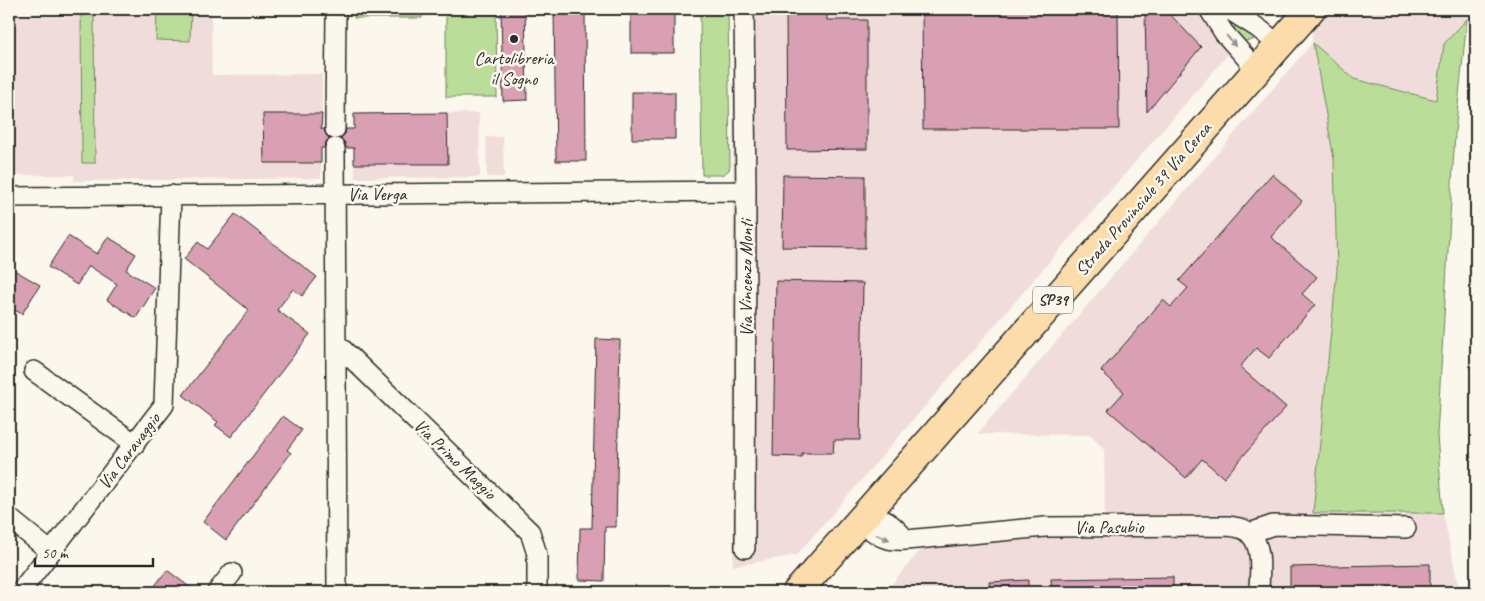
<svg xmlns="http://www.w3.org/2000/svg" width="1485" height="601" viewBox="0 0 1485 601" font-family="Caveat,sans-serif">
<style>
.built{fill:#f0dddb}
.green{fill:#bade99;stroke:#728462}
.building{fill:#d8a0b2;stroke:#2b2b2b}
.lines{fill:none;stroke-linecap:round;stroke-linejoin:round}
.street-casing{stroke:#2b2b2b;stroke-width:22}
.primary-casing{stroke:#2b2b2b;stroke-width:31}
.street{stroke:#fbf7ec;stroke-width:19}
.primary{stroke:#fddcac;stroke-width:28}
.oneway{fill:#93918c}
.poi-dot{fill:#2b2b2b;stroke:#fbf7ec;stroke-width:2}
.labels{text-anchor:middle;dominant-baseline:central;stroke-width:5;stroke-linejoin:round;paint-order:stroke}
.shield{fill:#fbf7ec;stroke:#696865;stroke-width:1}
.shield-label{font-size:16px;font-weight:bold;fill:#2b2b2b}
.poi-label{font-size:18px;fill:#2b2b2b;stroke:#fbf7ec}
.street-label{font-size:18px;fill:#2b2b2b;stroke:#fbf7ec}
</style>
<rect width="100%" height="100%" fill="#fbf7ec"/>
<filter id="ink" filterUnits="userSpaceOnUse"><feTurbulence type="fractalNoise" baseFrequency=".02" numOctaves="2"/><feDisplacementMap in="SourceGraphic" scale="10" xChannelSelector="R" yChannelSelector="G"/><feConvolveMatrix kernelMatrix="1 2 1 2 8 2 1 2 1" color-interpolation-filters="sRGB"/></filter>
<g filter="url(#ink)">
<!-- built -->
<path class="built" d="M74 9H211L212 75 322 74 321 178 74 181V175H9V16L73 17Z
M733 9H1267L797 555 733 566Z
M1323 9H1468L1467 19 1444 44 1437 100 1354 79 1313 44 1334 159 1337 270 1313 513H1443L1460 592H885L937 530 1105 519 1104 450 1091 435 977 434 1312 43V21Z
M479 113 480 177 355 178 354 114Z
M486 137H503L504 177H487Z"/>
<!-- green -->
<path class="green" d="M81 9H94L95 163H82Z
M157 9H191L190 41 156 40Z
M354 9H422V18H354Z
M446 9H496L497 97H446Z
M700 9H728L730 166 729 170 722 175H702Z
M1467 19 1455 133 1437 435 1443 513H1313L1337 270 1334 159 1313 43 1354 79 1436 100 1444 44Z
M1239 24 1254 36 1253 40 1243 41 1233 32 1235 26Z"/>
<!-- building -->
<path class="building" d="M501 9H525L527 100 503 101Z
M554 9H585L586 161H556Z
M631 9H674V53H631Z
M786 9H827V20H867V149L787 150Z
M922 9H1118L1119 129H923Z
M1145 9H1165L1201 47 1147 112Z
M632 92H675V139H632Z
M447 113 448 164H354V148H346L345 143 341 138 345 134 346 129H354V114Z
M263 114H322L321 129H324L326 135 329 138 326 142 324 148H321V163H264Z
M1272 174 1302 201 1271 237 1317 277 1302 294 1315 305 1269 358 1256 348 1240 367 1286 407 1224 478 1202 459 1186 478 1108 410 1124 392 1101 371 1163 300 1171 307 1188 288 1179 281Z
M783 175 865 176V248L782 247Z
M235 214 317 277 302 296 293 289 277 310 310 334 231 437 215 425 218 422 183 395 249 310 184 259 198 242 207 249Z
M68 236 97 254 108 237 136 254 126 270 155 288 136 318 107 300 117 284 89 266 77 285 48 267Z
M9 267 40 285 22 314 9 307Z
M776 281 863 283 860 440H834L833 453H802V457L773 456Z
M596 339 620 340 616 527H605L604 581 579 580 580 528H592Z
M283 416 302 430 287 450 291 453 226 540 203 522Z
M1430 564V592H1290V567Z
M167 570 196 592H150Z
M1173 577V592H1052L1051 579Z
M1028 580V592H990L989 582Z"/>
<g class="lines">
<!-- street casing -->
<g class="street-casing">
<path id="street" d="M744 9 746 191 745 548
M1209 9 1224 33 1257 70
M1228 9 1258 28 1279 45
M335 129 336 9
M335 148 337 592
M9 197 746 191
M336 343 530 532 537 554V592
M34 371 135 444
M9 518 51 552
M1250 533 1273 525 1406 528
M906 540C893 524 884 517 864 515L866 526C880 538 887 541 906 540L1045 527 1228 526C1236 527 1245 528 1250 534 1264 548 1259 575 1259 592
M20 592 164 405 171 195
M217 592 232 573"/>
</g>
<!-- primary casing -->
<g class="primary-casing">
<path id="primary" d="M797 592 1311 9"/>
</g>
<!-- street -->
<use href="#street" class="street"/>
<!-- primary -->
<use href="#primary" class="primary"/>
</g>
<!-- one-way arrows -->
<defs><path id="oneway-solid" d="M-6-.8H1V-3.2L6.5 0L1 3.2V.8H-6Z" transform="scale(1.25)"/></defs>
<g class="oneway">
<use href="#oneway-solid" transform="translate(1231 41) rotate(50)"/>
<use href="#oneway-solid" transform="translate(883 537) rotate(23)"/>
</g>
</g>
<!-- markers -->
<circle class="poi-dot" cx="514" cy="39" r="5"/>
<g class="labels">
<!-- shield labels -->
<rect class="shield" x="1033" y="286.5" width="40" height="27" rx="4"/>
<g class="shield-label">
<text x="1053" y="300">SP39</text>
</g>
<!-- poi labels -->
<g class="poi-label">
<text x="514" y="58">Cartolibreria<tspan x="514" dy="21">il Sogno</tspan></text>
</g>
<!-- street labels -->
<g class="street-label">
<text x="377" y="194">Via Verga</text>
<text transform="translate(1143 199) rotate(-49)">Strada Provinciale 39 Via Cerca</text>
<text transform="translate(746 278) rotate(-90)">Via Vincenzo Monti</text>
<text transform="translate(129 451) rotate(-53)">Via Caravaggio</text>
<text transform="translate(455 459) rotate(44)">Via Primo Maggio</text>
<text x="1109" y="527">Via Pasubio</text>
</g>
</g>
<!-- margin -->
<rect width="1485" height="601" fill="none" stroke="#fbf7ec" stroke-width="30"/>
<rect x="15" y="15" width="1455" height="571" fill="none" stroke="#2b2b2b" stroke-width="2" filter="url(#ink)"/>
<!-- scale -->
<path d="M35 558v8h118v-8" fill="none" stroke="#2b2b2b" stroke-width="2.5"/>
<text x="42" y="558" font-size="15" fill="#2b2b2b" stroke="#fbf7ec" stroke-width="4" paint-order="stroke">50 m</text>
</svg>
